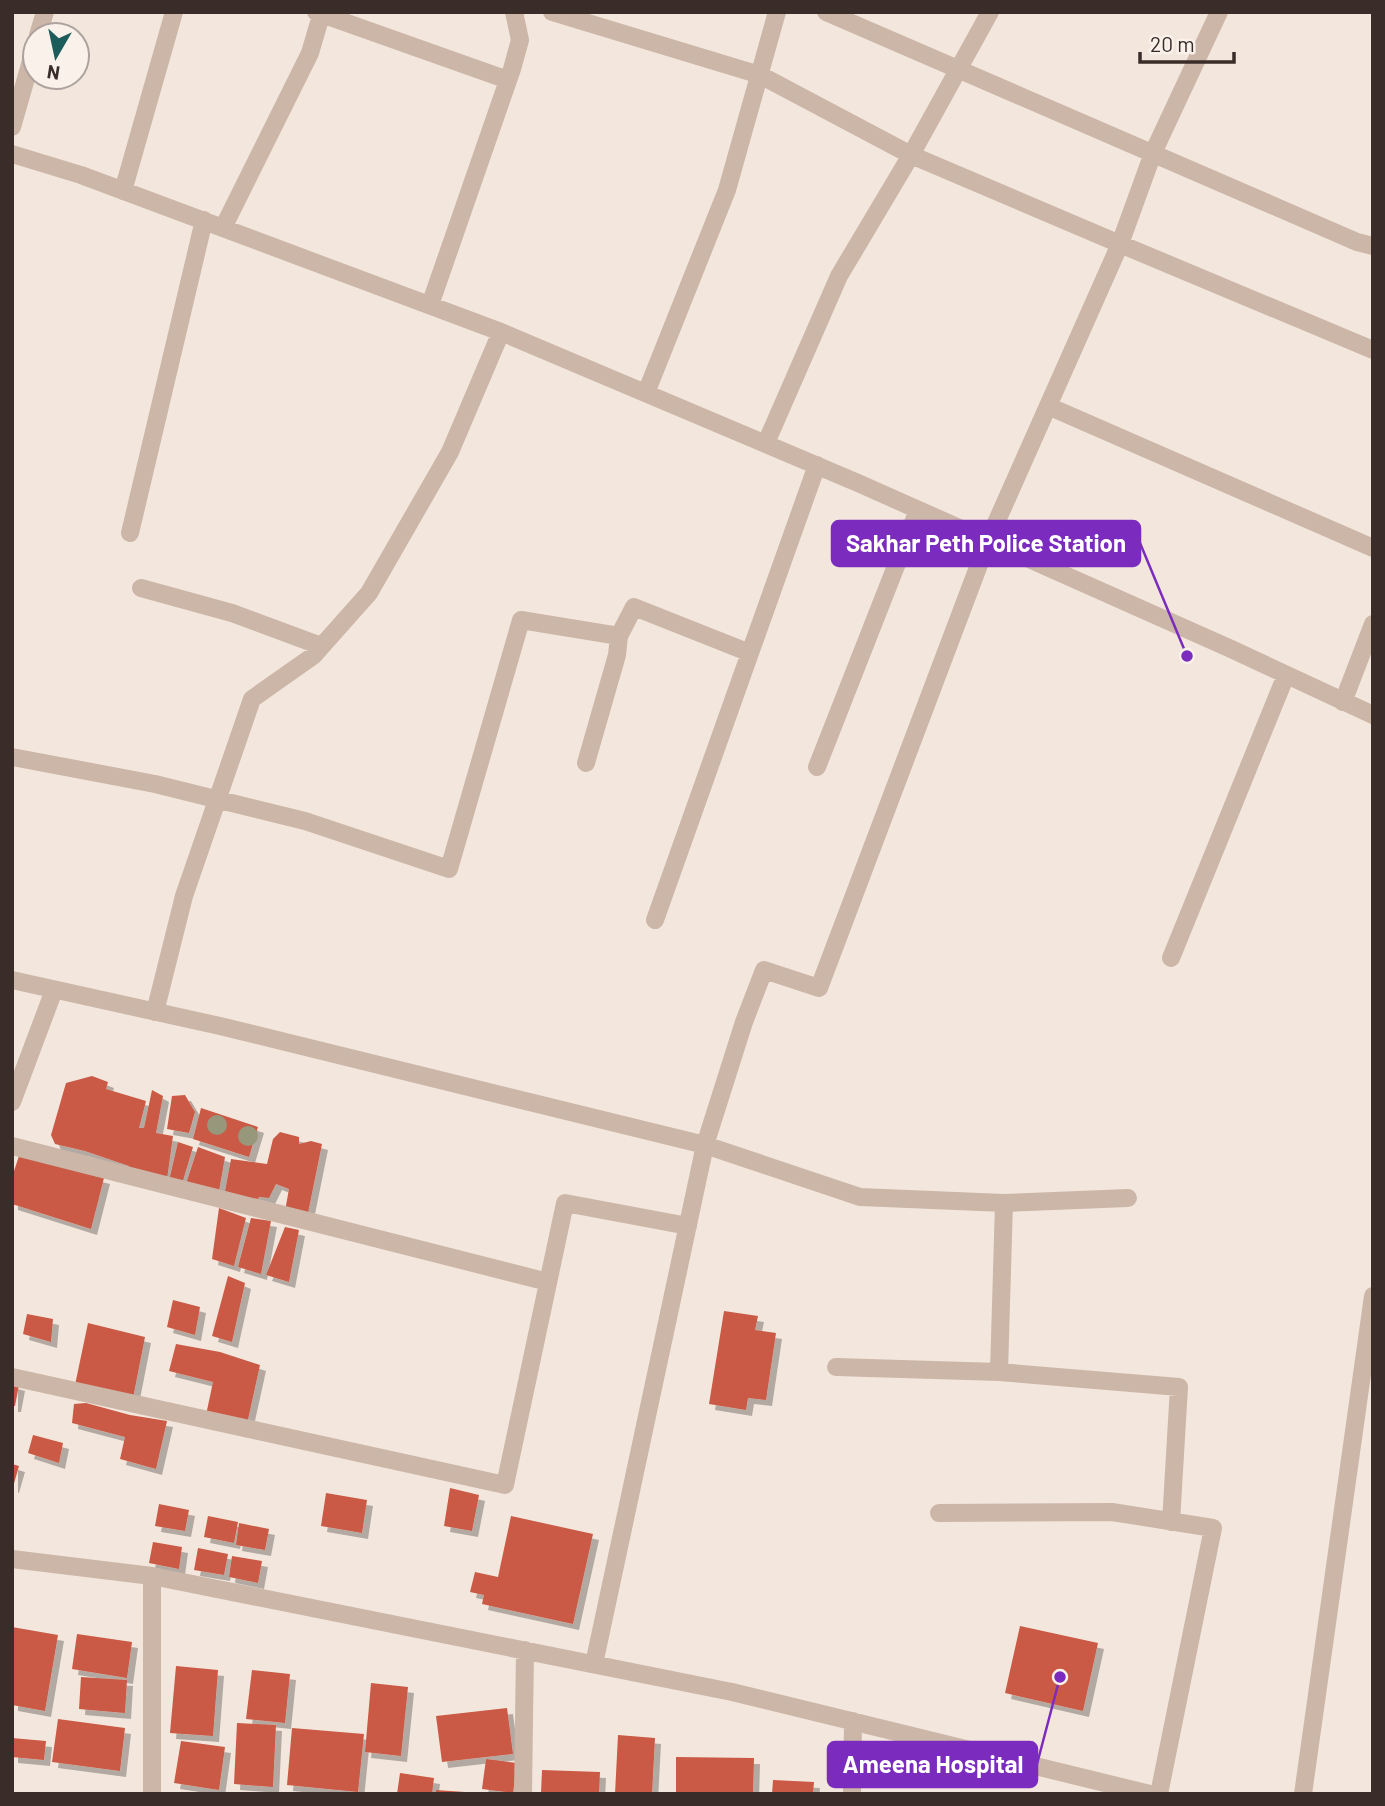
<svg xmlns="http://www.w3.org/2000/svg" width="1385" height="1806" viewBox="0 0 1385 1806" font-family="Barlow,sans-serif">
<style>
.building{fill:#ca5a44;filter:url(#shadow)}
.lines{fill:none;stroke-linecap:round;stroke-linejoin:round}
.minor{stroke:#ccb6a8;stroke-width:18}
.tree{fill:#97987b}
.leader{fill:none;stroke:#7b2cbf;stroke-width:2.5}
.callout-dot{fill:#7b2cbf;stroke:#faf1ea;stroke-width:2.5}
.callout{fill:#7b2cbf;stroke:#7b2cbf;stroke-width:2.5}
.callout-label{font-size:24px;text-anchor:middle;font-weight:bold;fill:#fff}
</style>
<defs>
<filter id="shadow"><feDropShadow dx="6" dy="6" stdDeviation="0" flood-color="#0004"/></filter>
</defs>
<rect width="100%" height="100%" fill="#f3e7dd"/>
<!-- building -->
<path class="building" d="M92 1076 108 1082 106 1089 146 1101 139 1128H144L152 1090 163 1096 156 1133 173 1136 167 1179 142 1170 144 1175 128 1170 129 1166 85 1151 55 1144 51 1135 66 1083Z
M185 1095 195 1112 189 1133 167 1129 172 1096Z
M201 1108 258 1127 249 1157 193 1139Z
M280 1132 299 1137V1144L311 1141 322 1144 307 1218 285 1211 289 1189 276 1184 269 1198 259 1197 255 1206 224 1197 231 1159 267 1164 273 1139Z
M178 1142 193 1147 182 1184 169 1181Z
M198 1147 225 1157 219 1191 186 1184Z
M19 1156 104 1178 91 1229 12 1204V1177Z
M219 1208 246 1218 234 1266 212 1259Z
M251 1218 271 1221 261 1274 238 1267Z
M285 1227 299 1230 289 1282 266 1275Z
M228 1276 245 1283 232 1342 212 1336Z
M173 1300 200 1307 195 1335 167 1327Z
M724 1311 758 1316 755 1330 776 1333 766 1400 748 1398 746 1410 709 1404Z
M27 1314 53 1319 51 1342 23 1334Z
M88 1323 145 1337 133 1398 75 1385Z
M176 1344 220 1352 260 1365 247 1424 206 1415 213 1382 169 1371Z
M12 1383 19 1385 15 1406H12Z
M86 1403 130 1415 167 1421 156 1469 120 1459 125 1437 72 1423 74 1404Z
M33 1435 63 1443 59 1463 28 1453Z
M12 1464 19 1466 13 1487H12Z
M450 1488 479 1495 472 1531 444 1526Z
M326 1493 367 1500 362 1533 321 1526Z
M159 1504 189 1510 185 1531 155 1526Z
M208 1516 238 1522 234 1543 204 1537Z
M511 1516 593 1534 573 1624 482 1604 484 1595 470 1592 475 1572 498 1577Z
M239 1523 269 1529 265 1550 236 1545Z
M153 1542 182 1547 179 1569 149 1563Z
M198 1548 228 1554 224 1575 194 1570Z
M232 1556 262 1561 258 1583 229 1577Z
M1020 1626 1098 1643 1083 1711 1005 1693Z
M12 1627 58 1635 45 1711 12 1705Z
M77 1634 132 1642 127 1678 72 1669Z
M176 1666 218 1670 213 1736 170 1733Z
M252 1670 290 1674 285 1723 246 1719Z
M81 1677 127 1680 125 1713 79 1709Z
M371 1683 408 1687 401 1756 365 1752Z
M507 1708 513 1754 442 1762 436 1716Z
M58 1719 125 1728 120 1771 52 1762Z
M237 1723 276 1725 273 1787 234 1784Z
M292 1728 364 1734 358 1792 287 1785Z
M618 1735 655 1738 652 1794H615Z
M12 1738 46 1741 44 1760 12 1757Z
M181 1741 225 1747 219 1790 174 1783Z
M676 1757 754 1758 753 1794H676Z
M486 1759 517 1763 513 1793 482 1789Z
M542 1770 600 1772 599 1794H541Z
M400 1773 434 1778 432 1794H397Z
M773 1780 814 1782 813 1794H772Z
M436 1790 465 1792V1794H436Z"/>
<g class="lines">
<!-- minor -->
<path class="minor" d="M316 12 508 80
M552 12 760 75 911 155 1120 244 1373 350
M826 12 1357 242 1373 246
M38 35 45 12
M12 127 35 47
M12 154 81 175 501 332 858 483 1229 648 1373 715
M123 191 174 12
M223 228 310 53 322 12
M430 305 512 69 520 40 514 12
M646 393 727 190 777 12
M1048 406 1373 548
M766 443 839 276 911 155 990 12
M130 533 204 220
M141 588 232 613 321 646
M619 636 634 607 750 653 655 920
M750 653 817 465
M1343 702 1373 624
M12 757 155 784 305 821 449 869 521 620 619 636 617 655 586 763
M817 767 918 510
M1171 958 1286 675
M12 980 220 1026 705 1145 860 1197 1004 1203 1128 1198
M155 1012 184 896 252 699 313 656 369 593 450 452 501 332
M12 1102 54 990
M12 1146 548 1282
M836 1367 999 1372 1179 1387 1171 1522
M999 1372 1004 1203
M12 1377 505 1485 565 1203 688 1226
M939 1513 1112 1512 1213 1528 1159 1794
M12 1559 152 1576 732 1692 1150 1794
M594 1664 705 1145 744 1022 764 970 819 988 988 541 1120 244 1153 153 1219 12
M152 1794V1576
M523 1794 525 1650
M852 1794 853 1721
M1303 1794 1373 1296"/>
</g>
<!-- trees -->
<g class="tree">
<circle cx="217" cy="1125" r="10"/>
<circle cx="248" cy="1136" r="10"/>
</g>
<!-- callouts -->
<path class="leader" d="M1187 656L1140 543M1060 1677L1037 1764"/>
<g class="callout-dot">
<circle cx="1187" cy="656" r="7"/>
<circle cx="1060" cy="1677" r="7"/>
</g>
<g class="callout">
<rect x="832" y="521" width="308" height="45" rx="7"/>
<rect x="828" y="1742" width="209" height="45" rx="7"/>
</g>
<g class="callout-label">
<text x="986" y="552">Sakhar Peth Police Station</text>
<text x="933" y="1773">Ameena Hospital</text>
</g>
<!-- border -->
<rect width="1385" height="1806" fill="none" stroke="#392c29" stroke-width="28"/>
<!-- north arrow -->
<g transform="translate(56 56) rotate(189)"><circle r="33" fill="#faf1ea" stroke="#ada29d" stroke-width="2"/>
<path d="M0-5L12 26L0 18L-12 26Z" fill="#1c5c5b"/>
<text y="-10" font-size="19" font-weight="bold" text-anchor="middle" fill="#392c29">N</text>
</g>
<!-- scale -->
<path d="M1140 52v10h94v-10" fill="none" stroke="#392c29" stroke-width="3.5"/>
<text x="1150" y="52" font-size="21" fill="#392c29" stroke="#faf1ea" stroke-width="5" paint-order="stroke">20 m</text>
</svg>
